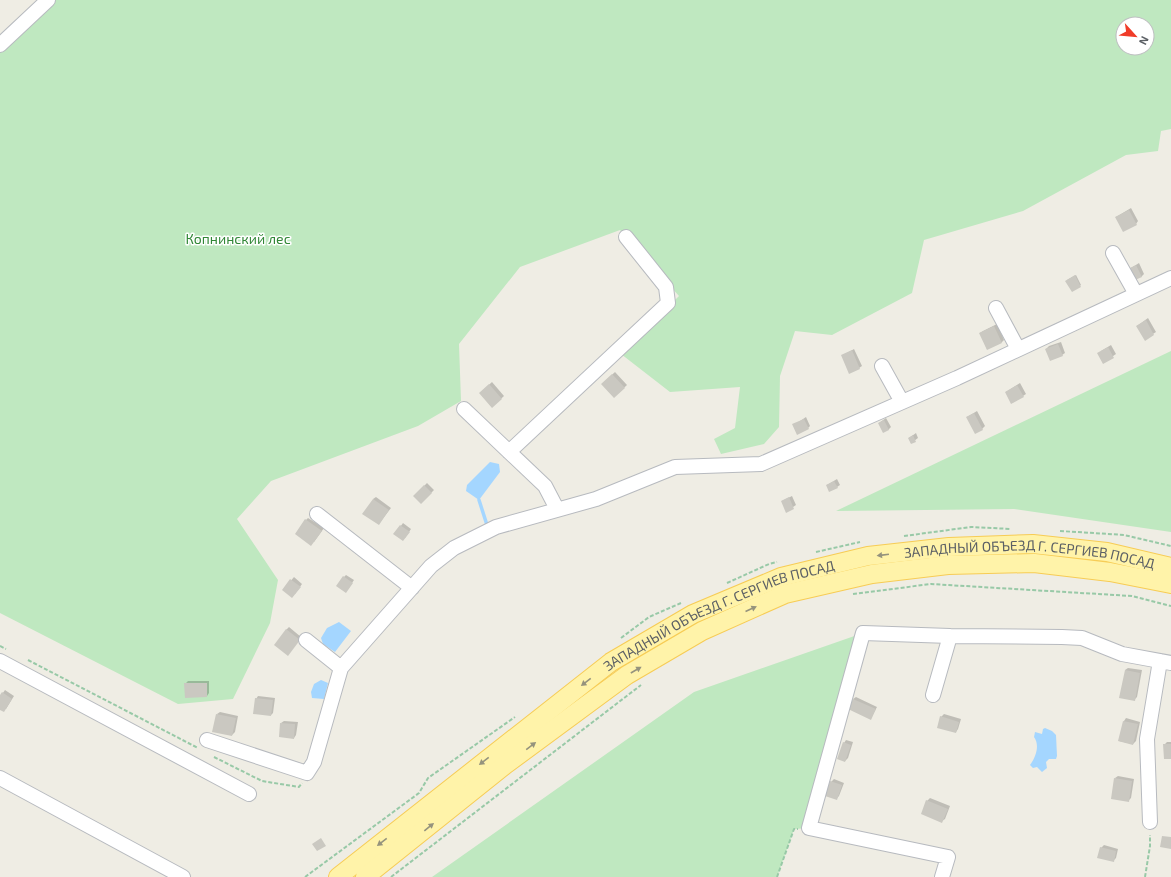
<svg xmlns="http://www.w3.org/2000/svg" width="1171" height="877" viewBox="0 0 1171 877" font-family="'Exo 2',sans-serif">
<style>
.green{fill:#bfe8c0;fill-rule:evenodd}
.water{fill:#a4d6ff}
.shadow{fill:#0003}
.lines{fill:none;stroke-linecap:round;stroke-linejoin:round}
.stream{stroke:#a4d6ff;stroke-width:3.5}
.building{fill:#cac8c1}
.minor-casing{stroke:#b7babf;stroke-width:16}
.major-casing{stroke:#f7cc55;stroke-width:20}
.path{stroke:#98c9a7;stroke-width:2;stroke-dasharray:4 2;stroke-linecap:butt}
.minor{stroke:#fff;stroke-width:14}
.major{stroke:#fff3a9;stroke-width:18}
.oneway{fill:#95937d}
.labels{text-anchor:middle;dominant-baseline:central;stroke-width:3;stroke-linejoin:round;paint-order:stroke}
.park-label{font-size:14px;fill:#318737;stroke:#fff}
.street-label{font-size:14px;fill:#5c6065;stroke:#fff}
</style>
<rect width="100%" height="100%" fill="#efede4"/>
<!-- green -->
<path class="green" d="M52 0H1171V129L1161 131 1158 151 1126 155 1023 211 924 240 912 293 832 335 795 331 780 376 779 427 764 444 721 454 714 439 735 428 740 387 670 392 621 354 679 296 620 230 520 267 459 344 461 401 418 426 271 481 237 519 278 580 270 623 233 699 178 704 0 613V48ZM1123 24H1147V48H1123Z
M1171 351V532L1014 509 836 511Z
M863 633 809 828 794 829 777 877H432L694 692Z"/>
<!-- water -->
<path class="water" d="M490 462 499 464 500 472 479 500 466 491 467 485Z
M339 622 351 631 335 652 323 644 321 638 327 628Z
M321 680 328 683 324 699 312 698 311 692 314 684Z
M1045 728 1052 731 1056 735 1057 756 1056 759H1049L1046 762 1047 768 1042 772 1037 767 1033 768 1030 765C1036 757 1040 745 1034 737L1035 732 1042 734 1043 729Z"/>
<!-- shadow -->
<path class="shadow" d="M1131 208 1138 221 1136 224 1116 217Z
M1139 263 1144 274 1141 277 1131 268Z
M1076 275 1081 285 1072 291 1067 280Z
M1148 318 1156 332 1145 339 1137 326Z
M997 324 1004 340 1002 342 987 349 980 333 983 331Z
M1061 342 1065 353 1062 355 1046 349 1049 346Z
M1111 345 1116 354 1103 363 1101 351Z
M854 349 862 366 859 368 842 356Z
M615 372 627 385 614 397 602 384Z
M492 382 504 396 492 407 480 393Z
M1020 383 1026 394 1012 403 1006 392Z
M977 411 985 426 982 429 967 417Z
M806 417 810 426 808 428 794 425Z
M886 418 891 427 888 430 879 423Z
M916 433 918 438 911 443 909 438Z
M837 479 840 485 837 487 827 485Z
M427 483 434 490 421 503 414 496Z
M792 496 796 505 787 511 782 501Z
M376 497 391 508 381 521 373 499Z
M308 518 324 528 314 542 306 520Z
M403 523 411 529 405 538 395 534Z
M346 575 354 580 348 589 344 577Z
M294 577 302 584 295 594 283 590Z
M289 627 301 637 290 652 286 630Z
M1128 668 1142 670 1137 697 1134 700 1125 670Z
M188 681H209V693L207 696 185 684Z
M5 690 14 696 6 709H0V697Z
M258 696 275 698 273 713 271 715 256 699Z
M856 697 877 707 871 718 853 699Z
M220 712 238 716 235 732 232 735 217 714Z
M944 714 961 719 958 729 956 732 941 717Z
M1126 718 1140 722 1136 741 1133 744 1119 741 1124 721Z
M284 721 298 722 296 735 294 738 281 723Z
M846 740 853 742 848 758 845 761 844 743Z
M1167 742H1171V758L1164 745Z
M1118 776 1134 779 1131 798 1128 801 1115 778Z
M834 779 844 783 839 796 837 798 831 782Z
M930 798 950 806 945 819 942 821 927 801Z
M1104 845 1118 849 1116 858 1113 861 1101 848Z"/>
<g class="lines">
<!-- stream -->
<path class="stream" d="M479 500 487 525"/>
</g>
<!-- building -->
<path class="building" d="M1129 210 1137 225 1123 232 1115 217Z
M1136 265 1142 277 1135 280 1130 268Z
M1075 275 1081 287 1072 292 1065 281Z
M1146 320 1154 335 1145 341 1136 326Z
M994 326 1002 343 987 350 979 333Z
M1058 344 1063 356 1050 361 1045 349Z
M1108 347 1114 358 1103 364 1097 353Z
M852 350 860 369 849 374 841 355Z
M612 374 625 388 614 398 601 384Z
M489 384 502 399 492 408 479 393Z
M1017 385 1024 397 1011 404 1005 392Z
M974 413 983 430 975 434 966 417Z
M804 419 809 429 797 435 792 424Z
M884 420 889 430 883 433 878 423Z
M913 435 916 442 911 444 908 438Z
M834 481 838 488 829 492 826 485Z
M424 485 432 493 421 504 413 496Z
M789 497 794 509 786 513 781 501Z
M373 499 389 510 379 525 362 514Z
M305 519 322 531 311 546 295 534Z
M400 525 410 532 403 541 393 534Z
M343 576 353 583 346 593 336 586Z
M290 579 301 587 292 598 282 590Z
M286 629 300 640 288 656 274 645Z
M1125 670 1140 673 1135 701 1119 698Z
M184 683H207V697L185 698Z
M2 692 12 699 4 712 0 710V695Z
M255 698 273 700 271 716 253 714Z
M853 699 876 709 871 720 848 709Z
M216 714 236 718 232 736 212 732Z
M940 716 959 722 956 733 937 728Z
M1123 721 1138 724 1133 745 1118 741Z
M280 723 295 724 294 739 279 737Z
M843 742 851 745 845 762 837 759Z
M1163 744H1171V759H1164Z
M1114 778 1132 781 1129 802 1111 799Z
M830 781 842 785 837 800 825 796Z
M926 800 948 809 942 823 921 814Z
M1162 836 1171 837V849L1160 847Z
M321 838 326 846 317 851 312 844Z
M1100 847 1116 851 1114 862 1097 858Z"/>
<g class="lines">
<!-- minor casing -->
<g class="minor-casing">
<path id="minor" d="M0 45 48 0
M1113 253 1136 294
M996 308 1018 349
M882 366 902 402
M464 409 545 486 557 509
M509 452 668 303 666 287 626 237
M317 514 412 588
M306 640 341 668
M0 661 249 794
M933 695 950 636 1062 637 1082 638 1122 654 1171 663
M207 740 307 773 314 762 341 668 431 566 454 548 496 527 596 499 675 467 761 464 957 378 1171 278
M0 778 183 877
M1150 822 1147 739 1160 661
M942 877 948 857 809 828 863 633 950 636"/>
</g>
<!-- major casing -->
<g class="major-casing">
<g id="major">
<path id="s1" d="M338 877 611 662 693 614 781 577 868 556 949 547 1033 544 1107 552 1171 567"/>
<path d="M365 877 505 765 627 675 702 631 785 594 872 574 948 565 1034 563 1110 572 1171 584"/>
</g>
</g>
<!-- path -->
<path class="path" d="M1060 531 1124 535 1171 546
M904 536 971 527 1011 529
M816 552 860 542
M727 583 769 564 777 562
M853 594 931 584 1132 596 1171 606
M621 638 649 617 681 603
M0 646 6 649
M28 660 198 748
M214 757 262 781 299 787 302 783
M305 877 419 793 428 778 515 717
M391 877 641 685
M777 877 794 829H798
M1145 877 1150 846V835"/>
<!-- minor -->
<use href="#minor" class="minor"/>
<!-- major -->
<use href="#major" class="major"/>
</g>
<!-- one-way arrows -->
<defs><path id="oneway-solid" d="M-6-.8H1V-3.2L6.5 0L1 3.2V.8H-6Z"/></defs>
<g class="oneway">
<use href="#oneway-solid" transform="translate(883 555) rotate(173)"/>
<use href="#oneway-solid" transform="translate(751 609) rotate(-24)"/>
<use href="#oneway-solid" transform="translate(636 670) rotate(-30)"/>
<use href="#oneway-solid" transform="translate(586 682) rotate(142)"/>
<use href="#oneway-solid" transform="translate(531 746) rotate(-37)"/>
<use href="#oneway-solid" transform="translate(484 761) rotate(142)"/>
<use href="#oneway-solid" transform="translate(429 827) rotate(-39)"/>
<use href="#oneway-solid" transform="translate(382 842) rotate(142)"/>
</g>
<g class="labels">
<!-- park labels -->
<g class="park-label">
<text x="238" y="238">Копнинский лес</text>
</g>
<!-- street labels -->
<g class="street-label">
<text stroke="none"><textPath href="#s1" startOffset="790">ЗАПАДНЫЙ ОБЪЕЗД Г. СЕРГИЕВ ПОСАД</textPath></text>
<text stroke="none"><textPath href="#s1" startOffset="466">ЗАПАДНЫЙ ОБЪЕЗД Г. СЕРГИЕВ ПОСАД</textPath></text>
</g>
</g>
<!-- north arrow -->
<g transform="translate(1135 36) rotate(117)"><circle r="19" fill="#ffffff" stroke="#bebfc1"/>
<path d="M0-3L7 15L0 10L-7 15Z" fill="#f03c29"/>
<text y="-6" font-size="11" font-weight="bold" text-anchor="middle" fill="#5c6065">N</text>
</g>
</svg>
